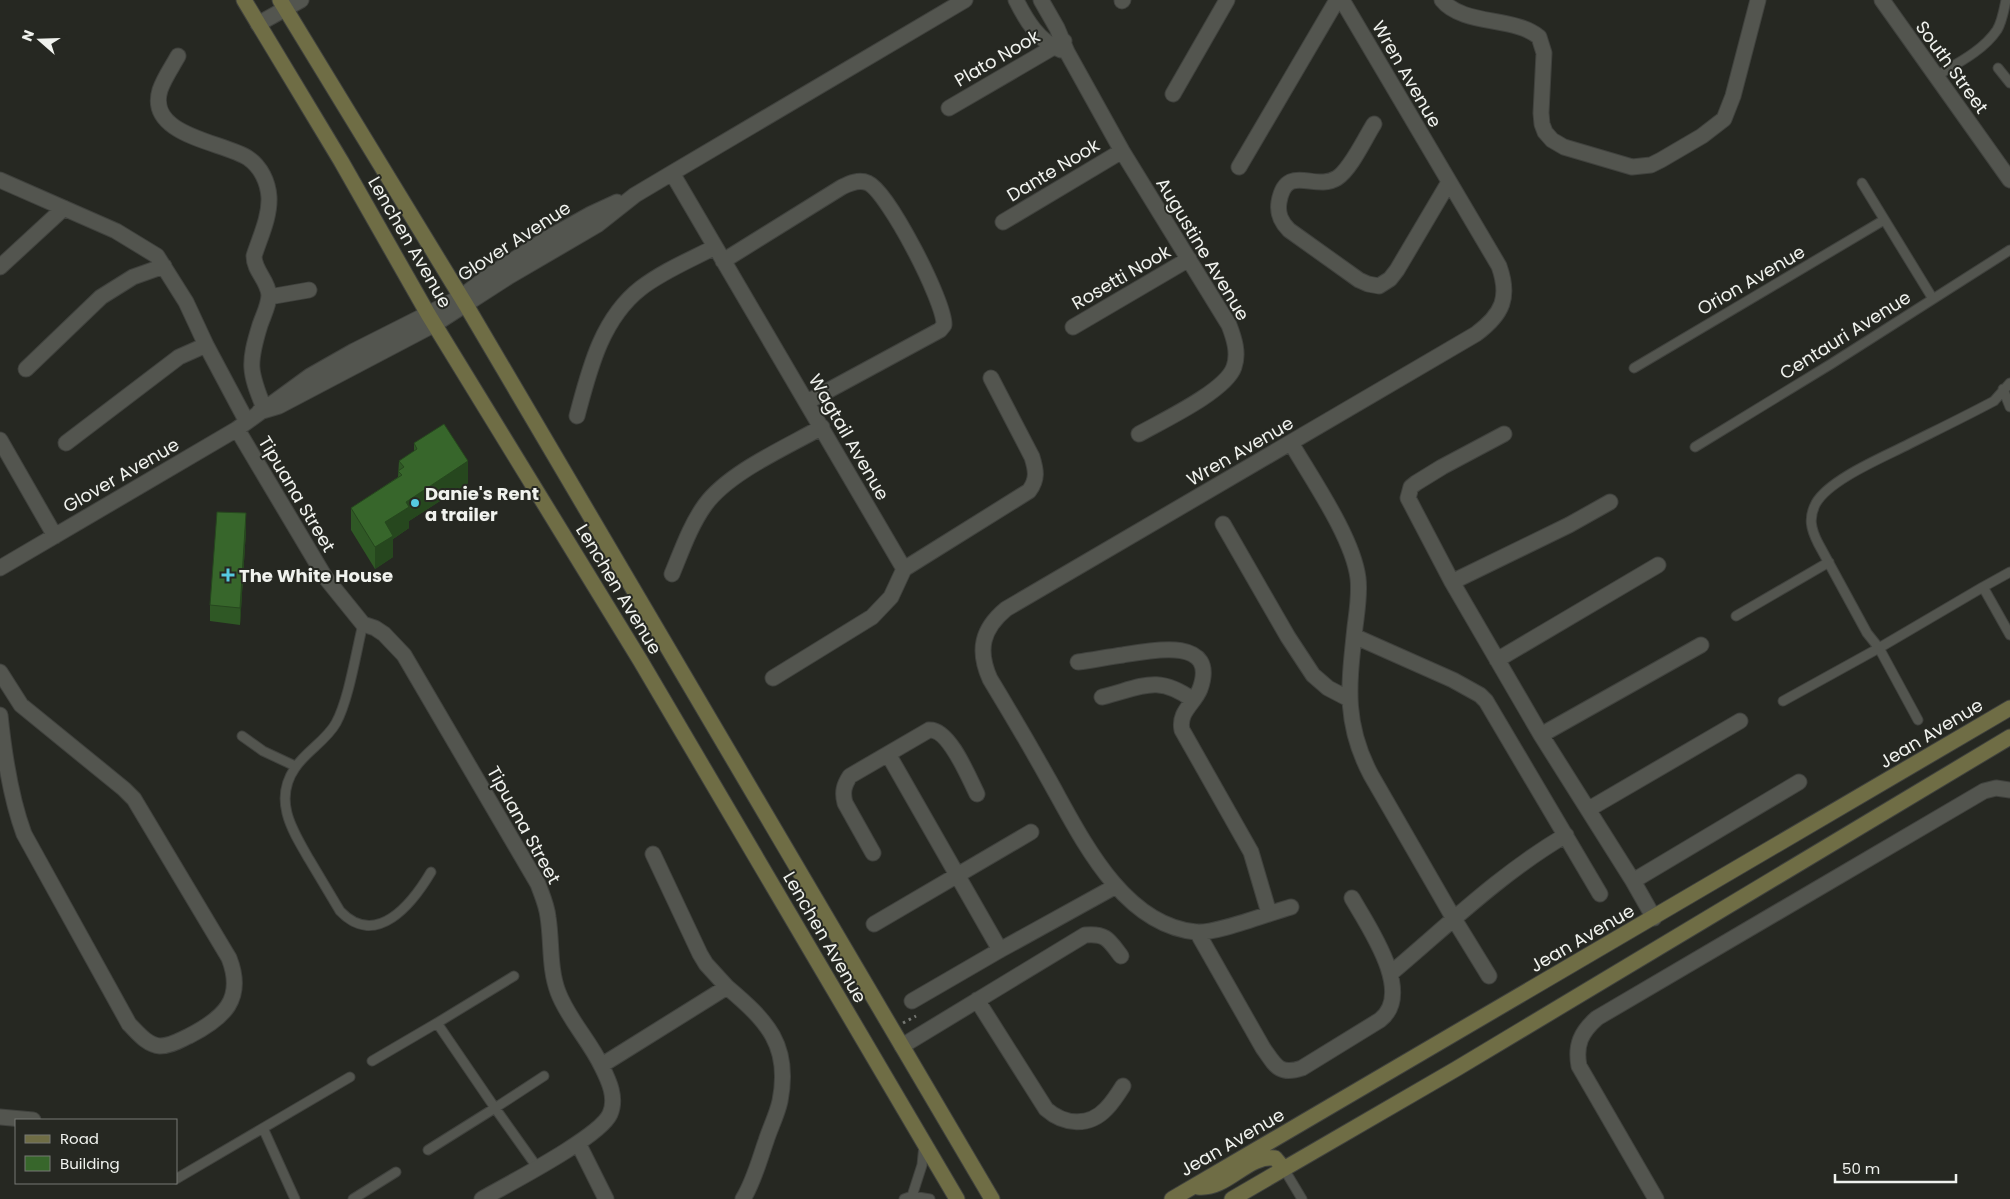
<svg xmlns="http://www.w3.org/2000/svg" width="2010" height="1199" viewBox="0 0 2010 1199" font-family="Poppins,sans-serif">
<style>
.lines{fill:none;stroke-linecap:round;stroke-linejoin:round}
.service-casing{stroke:#40423e;stroke-width:11}
.minor-casing{stroke:#40423e;stroke-width:17}
.secondary-casing{stroke:#40423e;stroke-width:17}
.path{stroke:#757772;stroke-width:3;stroke-dasharray:2.5 4;stroke-linecap:butt}
.service{stroke:#53554f;stroke-width:9}
.minor{stroke:#53554f;stroke-width:15}
.secondary{stroke:#6f6d45;stroke-width:15}
.wall{fill:#2f5825}
.shaded-wall{fill:#26471e}
.building{fill:#37662b;stroke:#26471e}
.poi-dot{fill:#56c9e0;stroke:#262822;stroke-width:2}
.labels{text-anchor:middle;dominant-baseline:central;stroke-width:4;stroke-linejoin:round;paint-order:stroke}
.street-label{font-size:18px;fill:#f0f2ee;stroke:#262822}
.poi-label{font-size:18px;font-weight:bold;fill:#f0f2ee;stroke:#262822;text-anchor:start}
</style>
<rect width="100%" height="100%" fill="#262822"/>
<g class="lines">
<!-- service casing -->
<g class="service-casing">
<path id="service" d="M1998 68 2010 83
M1936 76C1956 64 1983 51 1997 30 2002 22 2004 10 2006 0
M1862 183 1933 299
M1634 368 1884 220
M2010 383 1994 401C1966 416 1937 430 1909 444 1884 457 1830 479 1816 503 1808 518 1811 529 1818 543L1867 633 1879 648 1983 587 2010 635
M2003 389 2010 407
M1695 447 1831 364 2010 250
M1983 587 2010 572
M1736 616 1829 562
M363 624C356 652 349 699 336 723 326 741 306 751 295 768 273 800 292 830 309 859 319 876 330 894 340 911 376 949 412 904 431 872
M1783 701 1879 648 1918 720
M242 736 263 751 295 766
M514 976 437 1023 495 1108 544 1076
M372 1061 437 1023
M263 1128 295 1199
M428 1150 495 1108 537 1167
M1284 1169 1302 1199
M176 1179 350 1077
M912 1196 922 1165 924 1145
M353 1199 396 1172
M904 1199 912 1196 930 1199"/>
</g>
<!-- minor casing -->
<g class="minor-casing">
<path id="minor" d="M1016 0C1026 20 1039 42 1061 50
M1041 0 1057 28 1067 52 1122 151 1229 325C1234 338 1239 353 1234 367 1226 391 1162 421 1139 434
M1442 0C1463 26 1514 16 1539 37L1544 53 1541 113 1542 124 1545 132 1552 140 1564 147 1632 167 1651 165 1661 160 1702 136 1724 119 1733 96 1758 0
M1882 0 2010 180
M1122 1 1123 0
M258 24 301 0
M178 56C172 67 164 78 160 90 146 136 224 142 248 158 261 167 268 182 269 197 270 217 260 237 254 256 254 271 268 280 269 295 269 305 263 316 260 325 248 364 249 371 264 408
M1173 94 1227 0
M949 108 1064 41
M1374 124C1365 138 1351 169 1337 178 1315 192 1286 162 1279 202 1277 214 1281 222 1289 230L1359 280 1368 284 1379 286 1390 279 1397 270 1449 182
M1239 167 1337 0
M672 173 904 569
M0 180 116 231 157 256 186 302 206 345 247 422
M1003 222 1122 151
M723 261 842 187C850 183 859 179 868 183 888 192 945 302 944 325L940 330 807 402
M0 267 64 208
M269 297 309 290
M1073 327 1189 259
M26 369 101 297 133 277 164 266
M259 412 279 406 435 324 508 277 597 225 635 195 672 173 965 0
M577 416C589 371 601 319 641 288 663 271 690 260 715 247
M237 429 325 577 363 624 375 628 384 634 404 655 538 884C542 895 547 906 548 917 552 942 549 968 558 992 568 1019 590 1041 602 1067 609 1081 617 1098 610 1114 600 1137 508 1184 482 1199
M1504 434 1442 467 1416 483 1411 487 1408 498 1452 582 1541 735 1633 881 1654 918
M0 440 55 536
M66 443 179 357 206 345
M1291 443C1312 479 1353 538 1358 578 1360 594 1357 611 1355 627 1349 684 1343 722 1371 775L1454 919 1489 976
M1223 524 1288 637 1313 675 1328 688 1349 699
M0 568 237 429 310 376 354 351 461 297 490 275 548 238 591 214 617 202
M904 569 1029 491C1038 479 1036 470 1032 457L991 378
M672 574C682 550 690 526 705 505 729 472 787 447 822 427
M1452 582 1569 525 1610 502
M1354 636 1453 680 1480 695 1486 701 1600 894
M1497 660 1658 565
M1078 662C1093 660 1108 657 1123 655 1151 650 1219 636 1200 689 1194 704 1178 712 1182 730L1251 852 1269 913
M0 672 21 705 124 789 134 799 229 958C245 999 224 1018 189 1036 180 1040 171 1046 160 1046 147 1045 138 1033 129 1024L24 834C10 796 4 754 0 715
M773 678 872 617 891 597 904 569
M1102 697C1142 687 1157 674 1193 700
M1541 735 1701 645
M888 754 1000 950
M1589 809 1740 721
M873 853 845 803C842 792 844 785 850 776L929 730C949 728 969 778 977 794
M1633 881 1799 782
M1291 907C1269 913 1216 934 1196 932 1122 925 1081 837 1049 780 1030 746 1010 712 990 679 977 650 982 629 1006 609L1476 334C1503 314 1510 297 1499 266L1342 0
M874 924 1031 832
M1197 932 1263 1048C1275 1065 1279 1076 1302 1068L1380 1020C1415 993 1368 926 1352 898
M1390 974C1447 926 1501 873 1566 835
M727 987C767 1021 791 1045 780 1101 777 1115 770 1128 766 1141 759 1161 754 1181 743 1199
M977 1000 1046 1109C1064 1125 1089 1127 1106 1109 1113 1102 1118 1094 1123 1086
M912 1001 1000 950 1116 886
M902 1046 1085 935C1106 933 1109 940 1121 956
M602 1065 727 987 706 964 700 954 653 854
M0 1117 33 1120
M578 1143 606 1199
M1656 1199 1579 1066C1575 1045 1581 1032 1597 1018L1984 791 1996 788 2010 790"/>
</g>
<!-- secondary casing -->
<g class="secondary-casing">
<path id="secondary" d="M244 0 341 161 428 314 640 660 957 1199
M280 0 466 305 992 1199
M1198 1187C1228 1190 1246 1155 1275 1158L1284 1169
M1172 1199 2010 708
M1232 1199 1456 1069 2010 737"/>
</g>
<!-- path -->
<path class="path" d="M903 1023 916 1016"/>
<!-- service -->
<use href="#service" class="service"/>
<!-- minor -->
<use href="#minor" class="minor"/>
<!-- secondary -->
<use href="#secondary" class="secondary"/>
</g>
<!-- wall -->
<path class="wall" d="M414 443 468 483 409 521V528L393 539V557L375 569 351 530V508L398 477 399 461 414 451Z
M246 530 240 625 210 621V605Z"/>
<!-- shaded-wall -->
<path class="shaded-wall" d="M468 461V483L409 521V528L393 539V557L375 569V547L385 522 406 502Z
M246 513V530L240 625V608Z"/>
<!-- building -->
<path class="building" d="M444 424 468 461 406 502 409 507 385 522 393 536 375 547 351 508 402 475 398 471 404 467 399 461 417 449 414 443Z
M217 512 246 513 240 608 210 605Z"/>
<!-- markers -->
<g class="poi-dot">
<circle cx="415" cy="503" r="5"/>
<path d="M225.5 567.5h5v5h5v5h-5v5h-5v-5h-5v-5h5z"/>
</g>
<g class="labels">
<!-- street labels -->
<g class="street-label">
<text transform="translate(997 58) rotate(-30)">Plato Nook</text>
<text transform="translate(1952 67) rotate(54)">South Street</text>
<text transform="translate(1407 74) rotate(60)">Wren Avenue</text>
<text transform="translate(1053 170) rotate(-31)">Dante Nook</text>
<text transform="translate(514 241) rotate(-33)">Glover Avenue</text>
<text transform="translate(410 242) rotate(60)">Lenchen Avenue</text>
<text transform="translate(1203 249) rotate(59)">Augustine Avenue</text>
<text transform="translate(1121 277) rotate(-30)">Rosetti Nook</text>
<text transform="translate(1751 280) rotate(-30)">Orion Avenue</text>
<text transform="translate(1845 335) rotate(-32)">Centauri Avenue</text>
<text transform="translate(849 437) rotate(60)">Wagtail Avenue</text>
<text transform="translate(1240 451) rotate(-30)">Wren Avenue</text>
<text transform="translate(121 475) rotate(-30)">Glover Avenue</text>
<text transform="translate(297 494) rotate(59)">Tipuana Street</text>
<text transform="translate(619 589) rotate(59)">Lenchen Avenue</text>
<text transform="translate(1931 733) rotate(-31)">Jean Avenue</text>
<text transform="translate(524 825) rotate(61)">Tipuana Street</text>
<text transform="translate(825 937) rotate(60)">Lenchen Avenue</text>
<text transform="translate(1582 938) rotate(-30)">Jean Avenue</text>
<text transform="translate(1232 1142) rotate(-30)">Jean Avenue</text>
</g>
<!-- poi labels -->
<g class="poi-label">
<text x="425" y="493">Danie's Rent<tspan x="425" dy="21">a trailer</tspan></text>
<text x="239" y="575">The White House</text>
</g>
</g>
<!-- legend -->
<rect x="15" y="1119" width="162" height="65" fill="#262822" stroke="#777974"/>
<rect x="25" y="1135" width="25" height="8" fill="#6f6d45" stroke="#777974"/>
<text x="60" y="1144" font-size="15" fill="#f0f2ee">Road</text>
<rect x="25" y="1156" width="25" height="15" fill="#37662b" stroke="#777974"/>
<text x="60" y="1169" font-size="15" fill="#f0f2ee">Building</text>
<!-- north arrow -->
<g transform="translate(40 40) rotate(290)" stroke="#262822" stroke-width="4" paint-order="stroke">
<path d="M0-4L9 19L0 12L-9 19Z" fill="#f0f2ee"/>
<text y="-8" font-size="14" font-weight="bold" text-anchor="middle" fill="#f0f2ee">N</text>
</g>
<!-- scale -->
<path d="M1835 1174v8h121v-8" fill="none" stroke="#f0f2ee" stroke-width="2.5"/>
<text x="1842" y="1174" font-size="15" fill="#f0f2ee" stroke="#262822" stroke-width="4" paint-order="stroke">50 m</text>
</svg>
